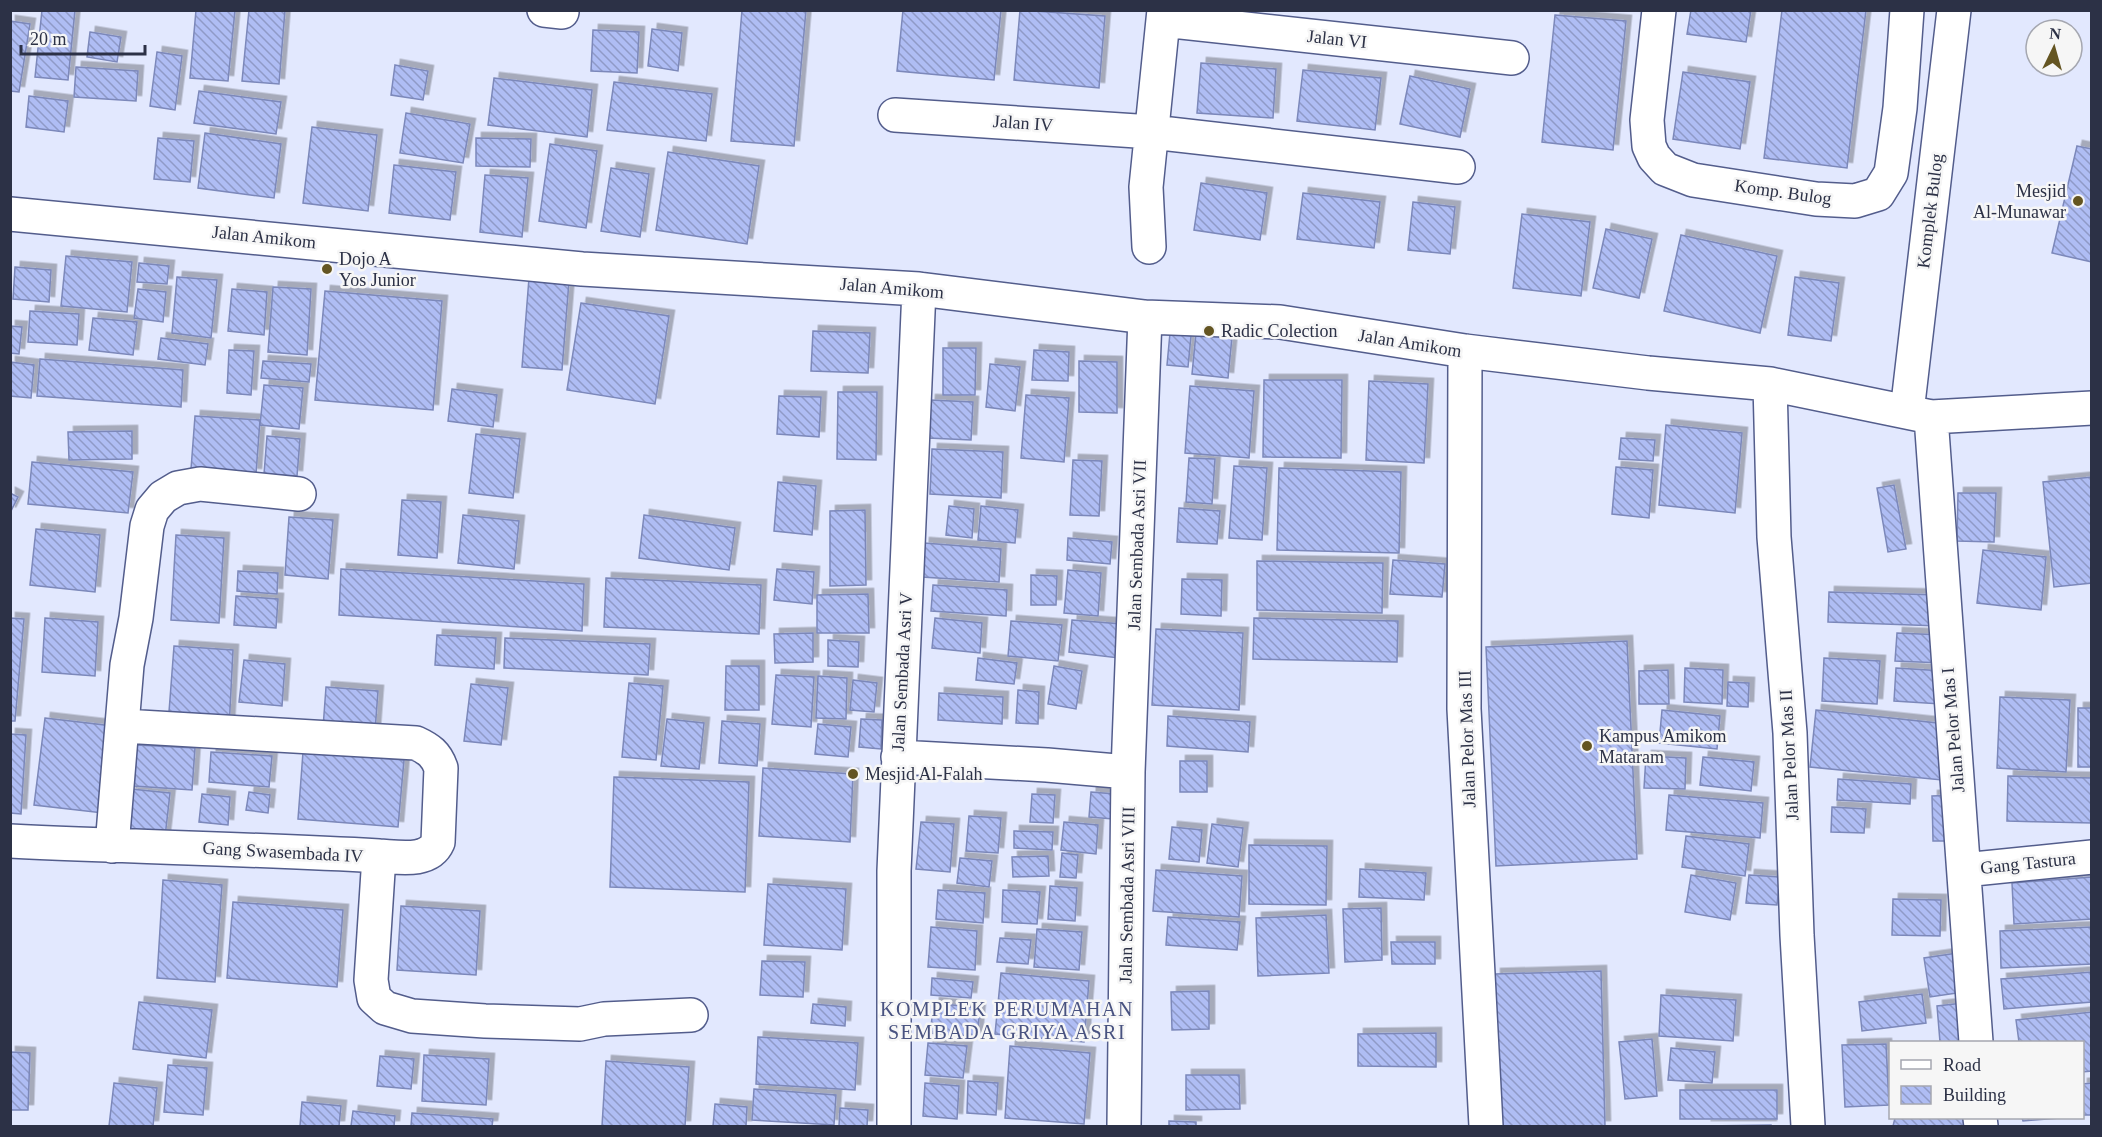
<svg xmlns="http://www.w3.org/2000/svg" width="2102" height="1137" viewBox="0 0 2102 1137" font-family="Georgia,serif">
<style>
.building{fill:url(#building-back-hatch);stroke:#7c88ba;stroke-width:1.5;filter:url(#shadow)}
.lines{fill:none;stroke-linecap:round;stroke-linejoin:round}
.minor-casing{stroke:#535d8c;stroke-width:36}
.minor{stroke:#fff;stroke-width:33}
.poi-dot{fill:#645522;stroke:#f6f6f6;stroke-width:2}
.labels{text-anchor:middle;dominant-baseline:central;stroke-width:5;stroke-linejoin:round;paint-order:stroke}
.street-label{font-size:18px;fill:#2c3146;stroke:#f6f6f6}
.poi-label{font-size:18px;fill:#2c3146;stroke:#f6f6f6;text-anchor:start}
.neighbourhood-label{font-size:20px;letter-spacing:1.5px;fill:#485280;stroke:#f6f6f6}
</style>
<defs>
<pattern id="building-back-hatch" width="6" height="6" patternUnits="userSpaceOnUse" patternTransform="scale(1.5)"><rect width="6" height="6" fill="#afbdf4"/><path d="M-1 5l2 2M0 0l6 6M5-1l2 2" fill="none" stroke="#8f9ac7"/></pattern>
<filter id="shadow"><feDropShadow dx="5.5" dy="-5.5" stdDeviation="0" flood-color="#0004"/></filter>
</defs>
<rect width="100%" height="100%" fill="#e2e8fe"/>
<!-- building -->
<path class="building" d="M42 10H75L68 80 35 77Z
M196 10H235L228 81 190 78Z
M249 10H285L279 84 242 81Z
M742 10H806L794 146 731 141Z
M903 10H1001L994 80 897 71Z
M1020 10 1105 16 1099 88 1014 80Z
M1691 10H1751L1746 42 1687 34Z
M1782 10H1866L1847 168 1764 158Z
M1555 15 1626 21 1613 150 1542 142Z
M10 21 30 24 19 92 10 91Z
M652 29 682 33 678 71 648 66Z
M593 30 639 32 637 73 591 71Z
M90 32 121 37 117 62 87 57Z
M157 52 182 56 175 110 150 106Z
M1201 63 1276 69 1273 118 1197 113Z
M395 65 428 71 423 100 391 95Z
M76 67 138 71 136 101 74 97Z
M1303 70 1381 78 1375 130 1297 121Z
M1683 72 1750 82 1740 149 1673 139Z
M1410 76 1470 89 1460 137 1400 124Z
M494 78 592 90 587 137 488 125Z
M614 82 712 94 706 141 607 130Z
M199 91 281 102 276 134 194 123Z
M29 96 68 101 64 132 26 127Z
M406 113 470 124 463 163 400 153Z
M312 127 377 135 368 211 303 203Z
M205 133 281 144 274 198 198 188Z
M158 138 194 141 190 182 154 179Z
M476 138 531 139 530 167 476 166Z
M550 144 597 151 586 228 539 221Z
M2077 146 2092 149V262L2052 253Z
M668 152 759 166 747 244 656 230Z
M394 165 456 172 450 220 389 213Z
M611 168 649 174 640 237 601 231Z
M485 175 528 178 522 237 480 232Z
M1201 183 1267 193 1260 240 1194 230Z
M1303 193 1380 202 1374 248 1297 239Z
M1413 202 1455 207 1450 254 1408 250Z
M1522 214 1590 222 1581 296 1513 288Z
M1606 229 1652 239 1639 298 1593 288Z
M1681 235 1777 256 1760 333 1664 311Z
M66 256 132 262 127 312 61 306Z
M139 263 169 266 167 284 137 282Z
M15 267 51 270 49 302 13 299Z
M177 277 217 280 211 338 172 333Z
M1795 277 1839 283 1831 341 1788 335Z
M529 278 569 281 562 370 522 367Z
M273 287 311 289 307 355 268 352Z
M138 289 166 292 163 322 134 318Z
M232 289 267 292 264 335 228 331Z
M325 291 442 301 433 410 315 400Z
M581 303 669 316 655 404 567 390Z
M30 311 79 314 77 345 28 342Z
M93 318 137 322 133 355 89 350Z
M10 326 22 327 19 354 10 353Z
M813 331 870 333 868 373 811 371Z
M1170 333 1191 336 1188 367 1167 365Z
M1196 333 1232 337 1228 378 1192 374Z
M161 338 208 344 205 365 158 359Z
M943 348H976L975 395H943Z
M229 350 254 351 251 395 227 393Z
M1034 350 1069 352 1068 381 1032 380Z
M40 359 183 370 181 407 37 396Z
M263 361 311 364 309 382 261 378Z
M1079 361 1117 362V413L1079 412Z
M10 362 34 365 31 398 10 396Z
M990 364 1020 367 1015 411 986 407Z
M1264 380H1342L1341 458 1263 457Z
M1369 381 1428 384 1424 463 1366 460Z
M264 385 303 388 299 429 260 425Z
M1190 386 1254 391 1249 458 1185 453Z
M452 389 497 395 493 427 448 421Z
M838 392H877L876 460 837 459Z
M1026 395 1069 398 1064 462 1021 458Z
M779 396 821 397 819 437 777 434Z
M930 400 973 402 971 440 928 438Z
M195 416 260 420 256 474 191 469Z
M1666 425 1742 433 1735 513 1659 505Z
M132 431V459L69 460 68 432Z
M476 434 520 439 513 498 469 493Z
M267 436 300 439 297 476 264 474Z
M1621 438 1655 440 1653 461 1619 459Z
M932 449 1003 452 1001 498 930 494Z
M1189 458 1215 459 1212 504 1186 502Z
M1073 460 1102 461 1099 516 1070 515Z
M32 462 133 472 128 513 28 504Z
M1234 466 1267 468 1262 540 1229 538Z
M1616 467 1653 470 1649 518 1612 514Z
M1279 468 1401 472 1399 553 1277 550Z
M2092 477V583L2054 587 2043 482Z
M778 482 816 486 812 535 774 531Z
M1894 485 1906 549 1888 552 1877 488Z
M10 493 18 497 10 513Z
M1958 493H1996L1994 542 1957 541Z
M402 500 441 502 437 558 398 555Z
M949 506 974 509 972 538 946 535Z
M981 506 1018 510 1015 543 978 540Z
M1179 508 1220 511 1217 544 1177 542Z
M865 510 866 585 830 586V511Z
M463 515 519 521 514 569 458 563Z
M644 515 735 528 729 570 639 558Z
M289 517 333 520 328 579 285 575Z
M36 529 100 535 95 592 30 585Z
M176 535 224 538 219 623 171 620Z
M1068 538 1112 542 1110 564 1067 560Z
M924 543 1001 549 999 582 922 577Z
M1983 550 2046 557 2041 610 1977 603Z
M1393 560 1445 564 1442 597 1390 594Z
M1257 561 1383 563 1382 613 1257 610Z
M341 569 584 584 582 631 339 615Z
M777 569 814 572 812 604 774 600Z
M1068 570 1101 573 1098 616 1064 613Z
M238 571 278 573 277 594 237 591Z
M1031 575 1057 576 1056 605H1031Z
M606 578 761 585 759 634 604 627Z
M1182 579 1222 580 1221 616 1181 614Z
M933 585 1007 590 1006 616 931 611Z
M1829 592 1941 595 1939 626 1828 622Z
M868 594 869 633H817V595Z
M236 596 278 599 276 628 234 625Z
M10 618 24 619 15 721H10Z
M45 618 98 622 95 676 42 672Z
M935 618 982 623 980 653 932 648Z
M1254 618 1398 621 1397 662 1253 659Z
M1072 620 1122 624 1119 658 1069 652Z
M1011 621 1062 625 1058 661 1008 656Z
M1156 629 1243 633 1239 710 1152 705Z
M813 633V662L775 663 774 634Z
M1897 633 1943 635 1942 663 1895 661Z
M437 635 496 638 494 669 435 665Z
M505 638 650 644 648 675 504 668Z
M828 640 859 642 858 667 828 666Z
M1627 641 1637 859 1496 866 1486 647Z
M174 646 233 650 229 729 168 725Z
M978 658 1017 663 1014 684 976 680Z
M1824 658 1880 661 1877 704 1822 701Z
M244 660 285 664 282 706 239 702Z
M726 666H759V710H725Z
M1054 666 1082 671 1076 709 1048 704Z
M1685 668 1723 670 1722 704 1684 702Z
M1896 668 1944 671 1941 704 1894 701Z
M1668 670 1669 704H1639V671Z
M776 675 814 677 811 727 772 724Z
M818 676 847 678 846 719 816 718Z
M853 680 877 683 874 712 850 710Z
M1728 682 1749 683 1748 707 1727 706Z
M629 683 663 686 656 760 622 757Z
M471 684 508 688 501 745 464 741Z
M326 687 378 691 375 731 323 728Z
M1018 690 1039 692 1038 724 1016 723Z
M939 693 1003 697 1002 724 938 720Z
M2000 697 2070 700 2066 772 1997 768Z
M2078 708H2092V767H2078Z
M1662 710 1720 716 1717 749 1659 743Z
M1816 710 1947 724 1942 780 1810 767Z
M1168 716 1250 722 1248 752 1167 746Z
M45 718 113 726 103 813 34 805Z
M667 719 704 723 699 769 661 766Z
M861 719 882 720 881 749 859 747Z
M722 721 760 724 757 766 719 763Z
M818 724 851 727 848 757 815 754Z
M10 734 26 735 21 814 10 813Z
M137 745 195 748 192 790 134 786Z
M211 752 272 756 269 787 209 782Z
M303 752 404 760 398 827 298 819Z
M1646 756 1686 758 1685 789 1644 788Z
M1703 757 1754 762 1751 791 1700 785Z
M1180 761H1207V792H1180Z
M763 768 853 774 850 842 759 836Z
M2008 776 2092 778V823L2007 821Z
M614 777 749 782 745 892 610 887Z
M1838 779 1911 784 1910 804 1837 800Z
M131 789 170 793 165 837 126 833Z
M249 792 270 795 268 813 246 810Z
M1091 792 1115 794 1113 819 1089 817Z
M202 794 230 797 228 825 199 822Z
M1032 794 1055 795 1053 823 1030 822Z
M1669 795 1763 803 1760 838 1666 830Z
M1956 795V841H1933L1932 796Z
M1832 807 1866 809 1864 833 1831 832Z
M969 816 1001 818 998 853 966 851Z
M921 822 954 824 950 872 916 869Z
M1064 822 1098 825 1096 854 1061 850Z
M1212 824 1243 828 1238 867 1207 863Z
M1172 827 1202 830 1199 862 1169 859Z
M1014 831 1053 832 1052 850 1014 848Z
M1686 836 1749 844 1745 876 1682 867Z
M1249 845 1327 846 1326 905 1249 904Z
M1062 853 1078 855 1076 878 1060 877Z
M1048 856 1049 876 1013 877 1012 857Z
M960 858 992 861 989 887 957 883Z
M1360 869 1426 873 1424 900 1359 897Z
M1156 870 1242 876 1239 917 1153 911Z
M1691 875 1736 883 1730 920 1685 912Z
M1749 875 1780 877 1777 905 1746 903Z
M2092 877V919L2014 924 2012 883Z
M163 880 222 885 215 982 157 978Z
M768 884 846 889 842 950 764 945Z
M1050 886 1077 888 1075 921 1048 919Z
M938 890 985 893 983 923 936 919Z
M1003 890 1040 892 1037 924 1002 922Z
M1893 899 1941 900 1940 936 1892 935Z
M233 902 343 910 337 987 227 978Z
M401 906 480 911 476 975 397 970Z
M1381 908 1382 960 1345 962 1343 909Z
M1326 915 1329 973 1258 976 1256 918Z
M1168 917 1240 922 1237 950 1166 945Z
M931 927 977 931 975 970 928 967Z
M2092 927V964L2001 968 2000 931Z
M1037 929 1082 932 1079 970 1034 967Z
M1000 938 1031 940 1028 964 997 962Z
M1391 942H1435V964H1392Z
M1964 952 1970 991 1930 997 1924 958Z
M762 961 805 962 803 997 760 995Z
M1601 971 1605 1126H1499L1495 974Z
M2092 972V1002L2004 1009 2001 979Z
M1001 973 1089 981 1084 1042 995 1034Z
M932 978 973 982 971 998 931 995Z
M1209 991V1029L1172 1030 1171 992Z
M1922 994 1926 1023 1862 1031 1859 1002Z
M1661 995 1736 1000 1733 1041 1659 1036Z
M139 1002 212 1010 206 1058 133 1049Z
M934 1003 980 1008 977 1038 930 1033Z
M1963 1003 1966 1041 1940 1042 1937 1006Z
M813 1004 846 1007 845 1026 811 1023Z
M2092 1012V1071L2082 1072V1042H2019L2016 1020Z
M1436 1033V1067L1358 1066V1034Z
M758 1037 858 1043 855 1090 756 1084Z
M1652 1039 1657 1096 1625 1099 1619 1042Z
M928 1043 967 1046 963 1078 925 1075Z
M1886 1044 1889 1105 1845 1107 1842 1045Z
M1010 1046 1090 1053 1084 1124 1005 1118Z
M1671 1048 1715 1052 1712 1083 1668 1080Z
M10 1052 30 1053 28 1110H10Z
M424 1055 489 1059 486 1105 422 1101Z
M380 1056 414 1059 411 1089 377 1086Z
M606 1061 689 1067 685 1126H602Z
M168 1065 207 1068 203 1115 164 1112Z
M1186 1075H1239L1240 1109 1186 1110Z
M968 1081 998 1083 996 1115 967 1113Z
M114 1083 157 1088 153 1126H109Z
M925 1083 959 1086 957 1119 923 1116Z
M2092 1083V1115H2082V1084Z
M754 1089 836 1095 834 1125 752 1120Z
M1680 1090H1777V1119H1680Z
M302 1102 341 1106 339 1126H300Z
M715 1104 747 1107 746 1126H713Z
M840 1108 868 1110 867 1126H839Z
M353 1111 395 1116 394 1126H351Z
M412 1113 493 1119 492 1126H411Z
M1895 1118H1974L1975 1126H1893Z
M2022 1118H2060L2023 1121Z
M1169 1121 1196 1122V1126H1169Z
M1771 1125V1126H1705Z"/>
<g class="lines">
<!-- minor casing -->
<g class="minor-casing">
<path id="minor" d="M544 10 562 12
M1659 10 1647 120 1649 146 1654 157 1665 169 1693 180 1816 199 1855 201 1878 194 1891 173 1900 108 1907 10
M1163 20 1512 58
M895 115 1152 132 1458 167
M10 214 582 269 919 289 1145 317 1280 322 1465 351 1648 373 1770 384 1931 417 2092 408
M1149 247 1146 187 1164 10
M1465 351 1464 709 1486 1126
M1770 384 1774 537 1790 733 1797 935 1808 1126
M1907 412 1954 10
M1931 417 1976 1042
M123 726 416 743C429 749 436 754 441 768L438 842C429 863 399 857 379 856
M898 757 1047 765 1128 772
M10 841C133 847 256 849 379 856L371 980 374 998 385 1008 412 1016 485 1021 580 1024 604 1019 691 1015
M112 846 127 665 136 618 147 526 152 510 163 497 178 488 200 484 299 494
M1964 870 2092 857
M1980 1118 1981 1126
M894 1126V871L919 289
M1124 1126 1128 772 1145 317"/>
</g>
<!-- minor -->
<use href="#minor" class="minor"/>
</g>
<!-- markers -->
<g class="poi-dot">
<circle cx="2078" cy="201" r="6"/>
<circle cx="327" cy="269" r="6"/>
<circle cx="1209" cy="331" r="6"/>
<circle cx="1587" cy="746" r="6"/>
<circle cx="853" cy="774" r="6"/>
</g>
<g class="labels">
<!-- street labels -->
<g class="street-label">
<text transform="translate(1337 39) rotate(6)">Jalan VI</text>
<text transform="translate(1023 123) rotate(4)">Jalan IV</text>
<text transform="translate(1783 192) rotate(8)">Komp. Bulog</text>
<text transform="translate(1930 211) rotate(-83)">Komplek Bulog</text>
<text transform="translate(264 237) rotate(6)">Jalan Amikom</text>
<text transform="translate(892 288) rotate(5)">Jalan Amikom</text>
<text transform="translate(1410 343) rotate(9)">Jalan Amikom</text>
<text transform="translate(1137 545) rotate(-88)">Jalan Sembada Asri VII</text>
<text transform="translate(902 672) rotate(-87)">Jalan Sembada Asri V</text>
<text transform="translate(1953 730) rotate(-95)">Jalan Pelor Mas I</text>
<text transform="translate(1467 739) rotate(-92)">Jalan Pelor Mas III</text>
<text transform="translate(1789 755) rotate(-93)">Jalan Pelor Mas II</text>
<text transform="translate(283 852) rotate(3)">Gang Swasembada IV</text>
<text transform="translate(2028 863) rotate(-6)">Gang Tastura</text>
<text transform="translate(1127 895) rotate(-89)">Jalan Sembada Asri VIII</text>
</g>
<!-- poi labels -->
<g class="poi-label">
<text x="2066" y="191" text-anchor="end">Mesjid<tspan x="2066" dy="21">Al-Munawar</tspan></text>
<text x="339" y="259">Dojo A<tspan x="339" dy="21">Yos Junior</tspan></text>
<text x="1221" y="331">Radic Colection</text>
<text x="1599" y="736">Kampus Amikom<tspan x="1599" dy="21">Mataram</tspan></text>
<text x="865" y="774">Mesjid Al-Falah</text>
</g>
<!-- neighbourhood labels -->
<g class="neighbourhood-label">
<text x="1007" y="1009">KOMPLEK PERUMAHAN<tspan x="1007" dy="23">SEMBADA GRIYA ASRI</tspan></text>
</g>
</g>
<!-- border -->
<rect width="2102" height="1137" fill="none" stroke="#2c3146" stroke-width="24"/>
<!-- legend -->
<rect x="1889" y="1041" width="195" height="78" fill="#f6f6f6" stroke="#a5a7b0" stroke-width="1.5"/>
<rect x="1901" y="1060" width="30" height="9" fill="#ffffff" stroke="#a5a7b0" stroke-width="1.5"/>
<text x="1943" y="1071" font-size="18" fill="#2c3146">Road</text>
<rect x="1901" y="1086" width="30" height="18" fill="url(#building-back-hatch)" stroke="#a5a7b0" stroke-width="1.5"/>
<text x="1943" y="1101" font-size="18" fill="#2c3146">Building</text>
<!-- north arrow -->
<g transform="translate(2054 48) rotate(5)"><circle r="28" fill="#f6f6f6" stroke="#a5a7b0" stroke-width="1.5"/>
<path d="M0-4.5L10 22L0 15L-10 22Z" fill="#645522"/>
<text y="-9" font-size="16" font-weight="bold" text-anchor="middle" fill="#2c3146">N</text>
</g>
<!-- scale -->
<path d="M21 45v9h124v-9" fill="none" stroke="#2c3146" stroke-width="3"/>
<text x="30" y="45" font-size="18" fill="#2c3146" stroke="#f6f6f6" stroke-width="4.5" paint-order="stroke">20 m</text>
</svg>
